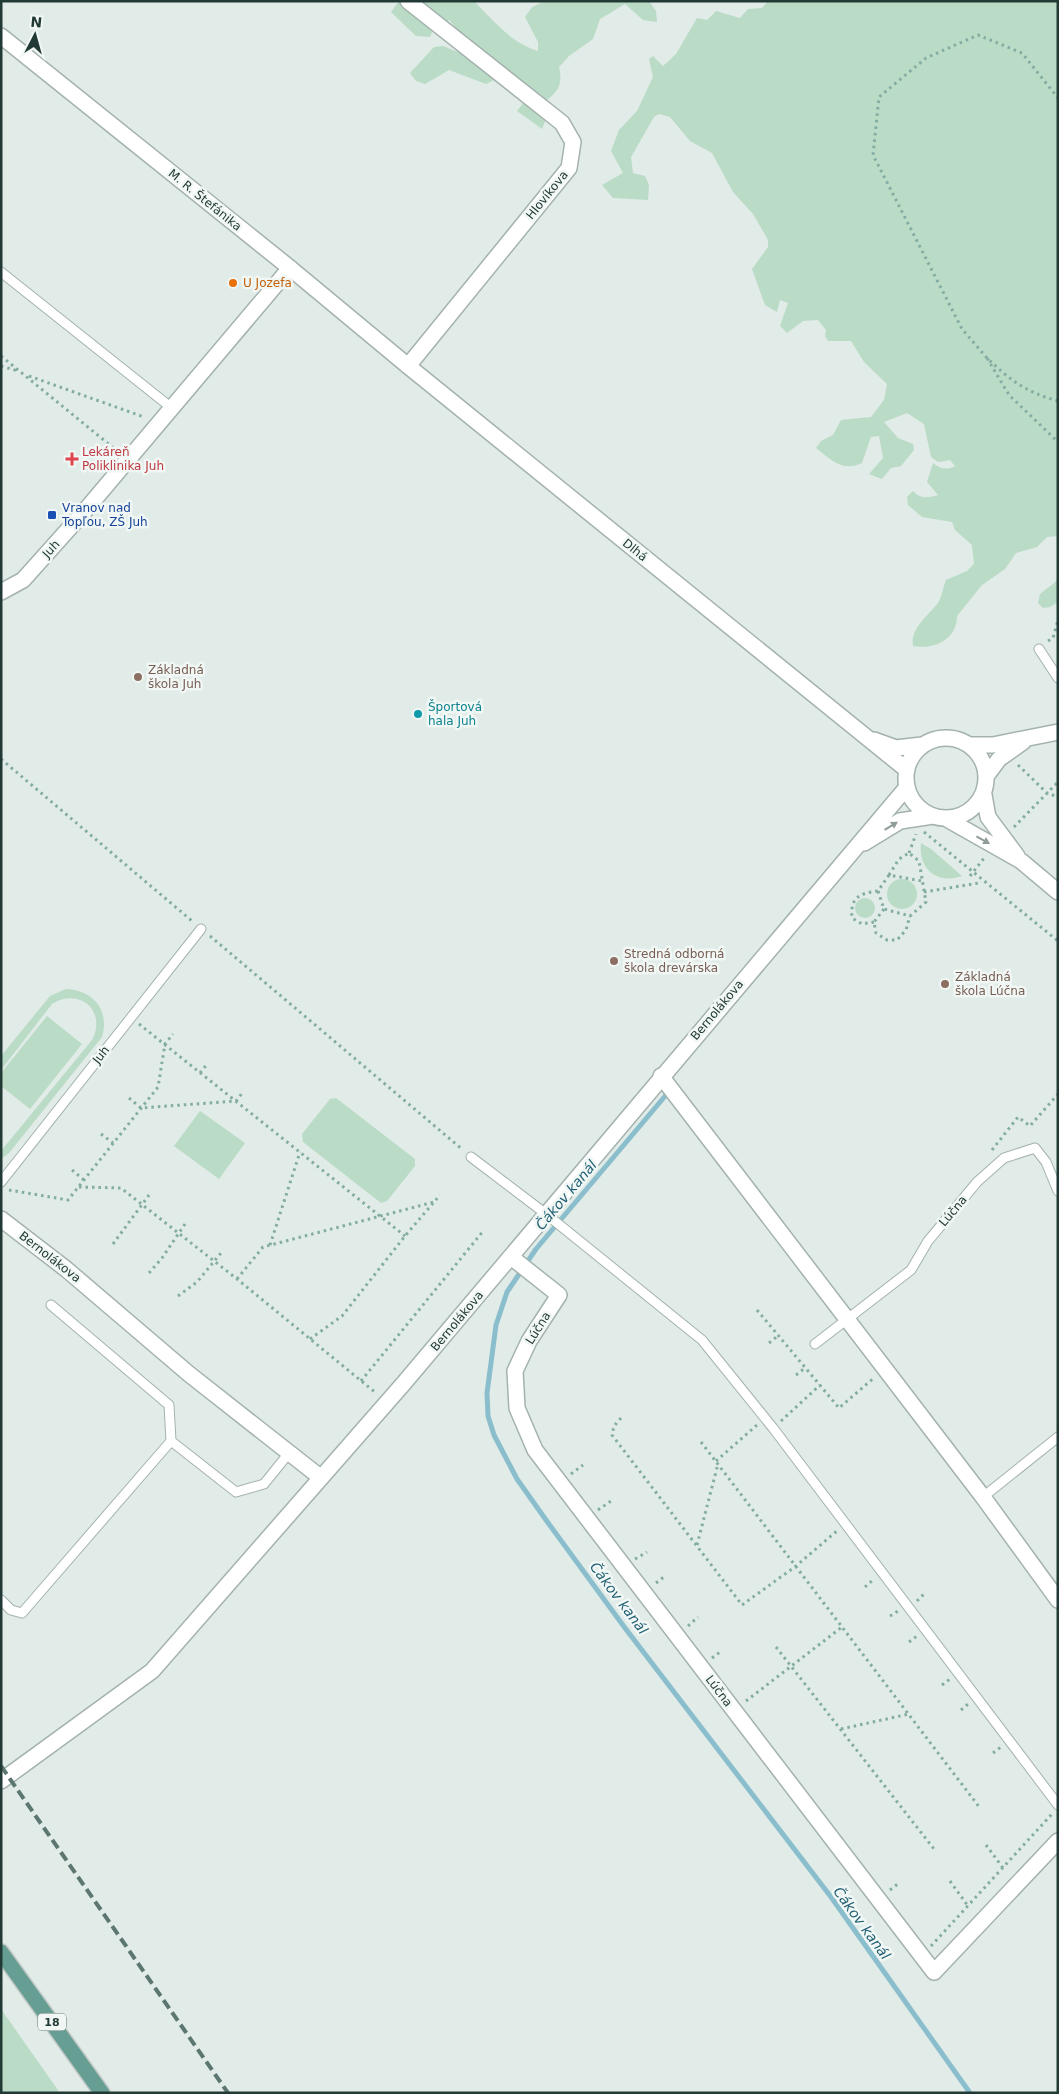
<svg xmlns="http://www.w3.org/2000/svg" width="1059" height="2094" viewBox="0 0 1059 2094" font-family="'DejaVu Sans',sans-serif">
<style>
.green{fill:#badbc6}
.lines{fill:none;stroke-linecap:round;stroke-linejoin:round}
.stream{stroke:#8bbecd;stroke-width:5}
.service-casing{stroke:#a4b2ae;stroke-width:11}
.minor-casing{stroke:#a4b2ae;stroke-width:18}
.tertiary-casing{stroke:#a4b2ae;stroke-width:18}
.primary-casing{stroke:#c1c8c6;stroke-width:18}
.path{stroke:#83aca2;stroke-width:3;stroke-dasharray:2.5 4;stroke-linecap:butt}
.service{stroke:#fff;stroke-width:9}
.minor{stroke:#fff;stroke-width:15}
.tertiary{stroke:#fff;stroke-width:15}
.primary{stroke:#679e94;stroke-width:15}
.rail{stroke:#5c7671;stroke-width:4;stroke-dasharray:10 5;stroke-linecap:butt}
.oneway{fill:#909c9a}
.food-dot{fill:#e8710a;stroke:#f1f7f5;stroke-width:2}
.health-dot{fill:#e0444e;stroke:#f1f7f5;stroke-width:2}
.transit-dot{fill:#1a4fb4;stroke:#f1f7f5;stroke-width:2}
.education-dot{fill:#8d6e63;stroke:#f1f7f5;stroke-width:2}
.culture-dot{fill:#0f9aa8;stroke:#f1f7f5;stroke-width:2}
.labels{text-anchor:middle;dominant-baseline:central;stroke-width:5;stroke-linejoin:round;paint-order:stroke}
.shield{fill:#f1f7f5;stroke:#60736f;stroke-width:1}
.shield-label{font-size:11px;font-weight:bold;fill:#223a35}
.street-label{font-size:12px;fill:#223a35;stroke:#f1f7f5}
.food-label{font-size:12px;fill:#c56008;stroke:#f1f7f5;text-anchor:start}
.health-label{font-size:12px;fill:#be3a42;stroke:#f1f7f5;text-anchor:start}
.transit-label{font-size:12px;fill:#164399;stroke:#f1f7f5;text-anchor:start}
.education-label{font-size:12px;fill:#785e54;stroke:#f1f7f5;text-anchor:start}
.culture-label{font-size:12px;fill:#0d838f;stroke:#f1f7f5;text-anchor:start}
.water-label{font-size:14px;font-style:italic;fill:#205f73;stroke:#f1f7f5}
</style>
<rect width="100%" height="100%" fill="#e1ebe7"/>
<!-- green -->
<path class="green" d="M399 1H407L414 8 422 1H474C493 20 511 43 538 51V42L525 17 532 7 545 1H649L656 11 657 22 643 20 625 4 600 19 593 39 569 56 559 67C564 89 555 93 540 106L545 121 542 129 517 111 530 94 518 78 508 73 486 84 449 70 425 84 416 81 410 73 434 47 443 46 479 61 468 41 449 20 433 30 430 37 416 36 391 12Z
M768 1H1058V536L1047 537 1037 547 1016 553 1005 569 982 585 957 616C957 639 935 650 913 646 910 628 928 616 938 603 942 597 943 587 946 580L967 571 974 564 972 545 955 530 952 522 922 517 908 505 907 497 913 491C920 499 929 498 938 495L927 482 933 463C939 468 947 471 955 466L950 460 938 462 931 457 924 424 907 413 884 422 898 438 913 444 914 450 901 466 891 468 882 479 869 474 883 458 879 436 871 437 862 463C841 472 832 460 816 448L821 441 833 435 841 420 871 417 884 400 887 384 864 362 851 341H828L825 336 826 330 818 320 803 321 787 333 780 326 788 303 780 300 777 312 765 305 752 269 768 247V240L753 214 733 192 712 153 690 141 670 117 659 114 654 117 631 157 633 173 645 176 649 185 648 200 613 198 602 185 623 173 611 151 619 130 637 111 653 77 649 59 653 56 663 66 676 54 697 18 707 20 716 11 740 18 748 9 762 8Z
M1058 580V602L1050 607 1043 608 1038 603 1040 594Z
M921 843 931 849 962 876C937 885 918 869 921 843Z
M887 894a15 15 0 1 1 30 0a15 15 0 1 1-30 0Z
M855 908a10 10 0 1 1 20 0a10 10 0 1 1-20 0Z
M66 989C93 990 110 1010 102 1037L9 1153 1 1159V1151L92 1040C107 1011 80 987 52 1004L1 1070V1056L50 996Z
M47 1016 82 1044 30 1109 1 1086V1073Z
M336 1098 415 1159V1166L387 1201 381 1203 303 1142 302 1134 330 1099Z
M200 1111 245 1143 219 1179 174 1146Z
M1 2009 60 2093H1Z"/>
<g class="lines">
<!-- stream -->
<path class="stream" d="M666 1095 536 1249 507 1292 496 1325 487 1393 488 1416 494 1435 517 1479 546 1520 625 1628 831 1897 970 2093"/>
<!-- service casing -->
<g class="service-casing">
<path id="service" d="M1 272 173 409
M1039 649 1058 678
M471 1157 546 1214 702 1340 773 1428 1058 1805
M1 1182 201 929
M51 1305 169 1405 171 1441 236 1492 264 1484 289 1453
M815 1344 911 1270 928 1241 977 1182 1004 1158 1035 1148 1046 1162 1058 1191
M983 1497 1058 1437
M1 1600 11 1610 22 1613 171 1441"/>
</g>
<!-- minor casing -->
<g class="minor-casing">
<path id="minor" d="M408 1 562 123 573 142 569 168 408 366
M1 592 23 580 83 513 290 268
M970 745H993L1058 732
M987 775 999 759 1023 742
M661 1076 983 1497 1058 1600
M1 1219 66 1269 189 1374 320 1477
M511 1257 559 1295 529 1341 515 1371 517 1408 535 1450 934 1972 1058 1841"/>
</g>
<!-- tertiary casing -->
<g class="tertiary-casing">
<path id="tertiary" d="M1 36 290 268 408 366 907 770
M906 778a40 40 0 1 1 80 0a40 40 0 1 1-80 0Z
M874 740 896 748 922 745
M984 795 988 817 1017 856
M945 818 1021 861 1058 892
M864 843 900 821 933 816
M1 1781 152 1671 404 1383 907 787"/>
</g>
<!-- primary casing -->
<g class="primary-casing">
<path id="primary" d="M1 1952 102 2093"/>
</g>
<!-- path -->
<path class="path" d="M1 356 116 450
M987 358 962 329 873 155 879 97 926 58 978 35 1022 53 1058 98
M1 366 18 371
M29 376 144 417
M1058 401C1026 392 1011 381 987 358L1009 395 1058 442
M1048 641 1053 638 1058 620
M1 759 192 921
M1018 765 1047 793 1058 797
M1014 827 1058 782
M924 832 1058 941
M909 853 916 834
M889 875 899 859 909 853 919 861 926 902 910 916 884 909 878 891 889 875 922 881
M970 876 985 857
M924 892 979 883
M884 909 874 922 876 933 887 940H897L906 930 910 916
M874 922 862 924 852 918C850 898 859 893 878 891
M210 936 463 1150
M139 1024 405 1236
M200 1073 208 1063
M129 1098 141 1108 236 1101 243 1092
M101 1134 113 1143
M992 1150 1018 1117 1030 1126 1058 1094
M72 1170 84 1180
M79 1187 121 1188 237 1279 376 1393
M9 1190 68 1200 158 1087 165 1044 173 1034
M113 1244 149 1195
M270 1245 300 1152
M149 1273 162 1258 185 1224
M237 1279 263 1247 434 1202
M178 1296 197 1282 221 1253
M757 1310 839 1408 875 1377
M310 1339 342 1316 405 1236 440 1195
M769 1343 779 1335
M796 1375 805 1368
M361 1381 484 1230
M621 1418 614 1426 612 1435 742 1605 796 1566 838 1530
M781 1421 820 1385
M701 1442 980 1808
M716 1461 757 1425
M571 1474 583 1465
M598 1510 611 1501
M697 1545 718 1464
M635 1559 647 1552
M656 1583 665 1576
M865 1587 874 1579
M917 1601 926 1592
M890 1616 898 1611
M688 1626 698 1617
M909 1642 917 1636
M776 1647 934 1849
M712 1658 720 1652
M942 1685 950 1679
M746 1701 842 1627
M961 1710 968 1704
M841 1729 909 1714
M993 1753 1001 1747
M986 1845 1003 1868
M950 1881 968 1906
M890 1890 899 1883
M931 1946 1052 1814"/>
<!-- service -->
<use href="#service" class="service"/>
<!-- minor -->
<use href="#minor" class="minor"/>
<!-- tertiary -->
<use href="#tertiary" class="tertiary"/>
<!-- primary -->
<use href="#primary" class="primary"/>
<!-- rail -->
<path class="rail" d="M1 1766 228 2093"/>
</g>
<!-- one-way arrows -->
<defs><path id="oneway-solid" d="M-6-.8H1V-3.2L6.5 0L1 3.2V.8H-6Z" transform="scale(1.25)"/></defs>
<g class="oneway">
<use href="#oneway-solid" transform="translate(891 826) rotate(-31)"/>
<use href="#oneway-solid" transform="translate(983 840) rotate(29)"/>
</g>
<!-- markers -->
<circle class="food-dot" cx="233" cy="283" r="5"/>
<path class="health-dot" d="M69.5 451.5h5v5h5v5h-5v5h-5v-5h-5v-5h5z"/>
<rect class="transit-dot" x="47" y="510" width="10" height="10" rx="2.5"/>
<g class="education-dot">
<circle cx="138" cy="677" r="5"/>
<circle cx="614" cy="961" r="5"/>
<circle cx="945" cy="984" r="5"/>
</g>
<circle class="culture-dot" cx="418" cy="714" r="5"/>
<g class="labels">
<!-- shield labels -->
<rect class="shield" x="38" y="2013.5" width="28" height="17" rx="4"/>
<g class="shield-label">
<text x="52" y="2022">18</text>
</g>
<!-- street labels -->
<g class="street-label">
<text transform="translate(547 195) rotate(-51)">Hlovíkova</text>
<text transform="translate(205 200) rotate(39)">M. R. Štefánika</text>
<text transform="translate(51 549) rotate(-48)">Juh</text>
<text transform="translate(635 550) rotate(39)">Dlhá</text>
<text transform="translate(717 1010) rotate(-50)">Bernolákova</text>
<text transform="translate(101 1055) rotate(-52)">Juh</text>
<text transform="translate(953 1211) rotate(-50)">Lúčna</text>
<text transform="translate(50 1257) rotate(38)">Bernolákova</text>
<text transform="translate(457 1321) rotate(-50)">Bernolákova</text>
<text transform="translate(538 1328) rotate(-58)">Lúčna</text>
<text transform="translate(719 1691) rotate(53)">Lúčna</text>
</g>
<!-- food labels -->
<g class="food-label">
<text x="243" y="283">U Jozefa</text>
</g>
<!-- health labels -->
<g class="health-label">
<text x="82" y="452">Lekáreň<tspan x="82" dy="14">Poliklinika Juh</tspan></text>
</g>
<!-- transit labels -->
<g class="transit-label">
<text x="62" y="508">Vranov nad<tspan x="62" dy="14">Topľou, ZŠ Juh</tspan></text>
</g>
<!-- education labels -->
<g class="education-label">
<text x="148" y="670">Základná<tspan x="148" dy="14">škola Juh</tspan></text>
<text x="624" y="954">Stredná odborná<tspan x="624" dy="14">škola drevárska</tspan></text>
<text x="955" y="977">Základná<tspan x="955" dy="14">škola Lúčna</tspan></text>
</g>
<!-- culture labels -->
<g class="culture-label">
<text x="428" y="707">Športová<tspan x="428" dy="14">hala Juh</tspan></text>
</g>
<!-- water labels -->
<g class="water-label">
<text transform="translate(566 1195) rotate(-50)">Čákov kanál</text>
<text transform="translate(619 1598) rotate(53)">Čákov kanál</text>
<text transform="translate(862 1923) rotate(54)">Čákov kanál</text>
</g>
</g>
<!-- border -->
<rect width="1059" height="2094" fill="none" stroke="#223a35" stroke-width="5"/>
<!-- north arrow -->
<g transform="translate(35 35) rotate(6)" stroke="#f1f7f5" stroke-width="4" paint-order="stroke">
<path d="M0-4L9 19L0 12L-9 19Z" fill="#223a35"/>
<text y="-8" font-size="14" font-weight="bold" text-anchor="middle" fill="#223a35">N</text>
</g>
</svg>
